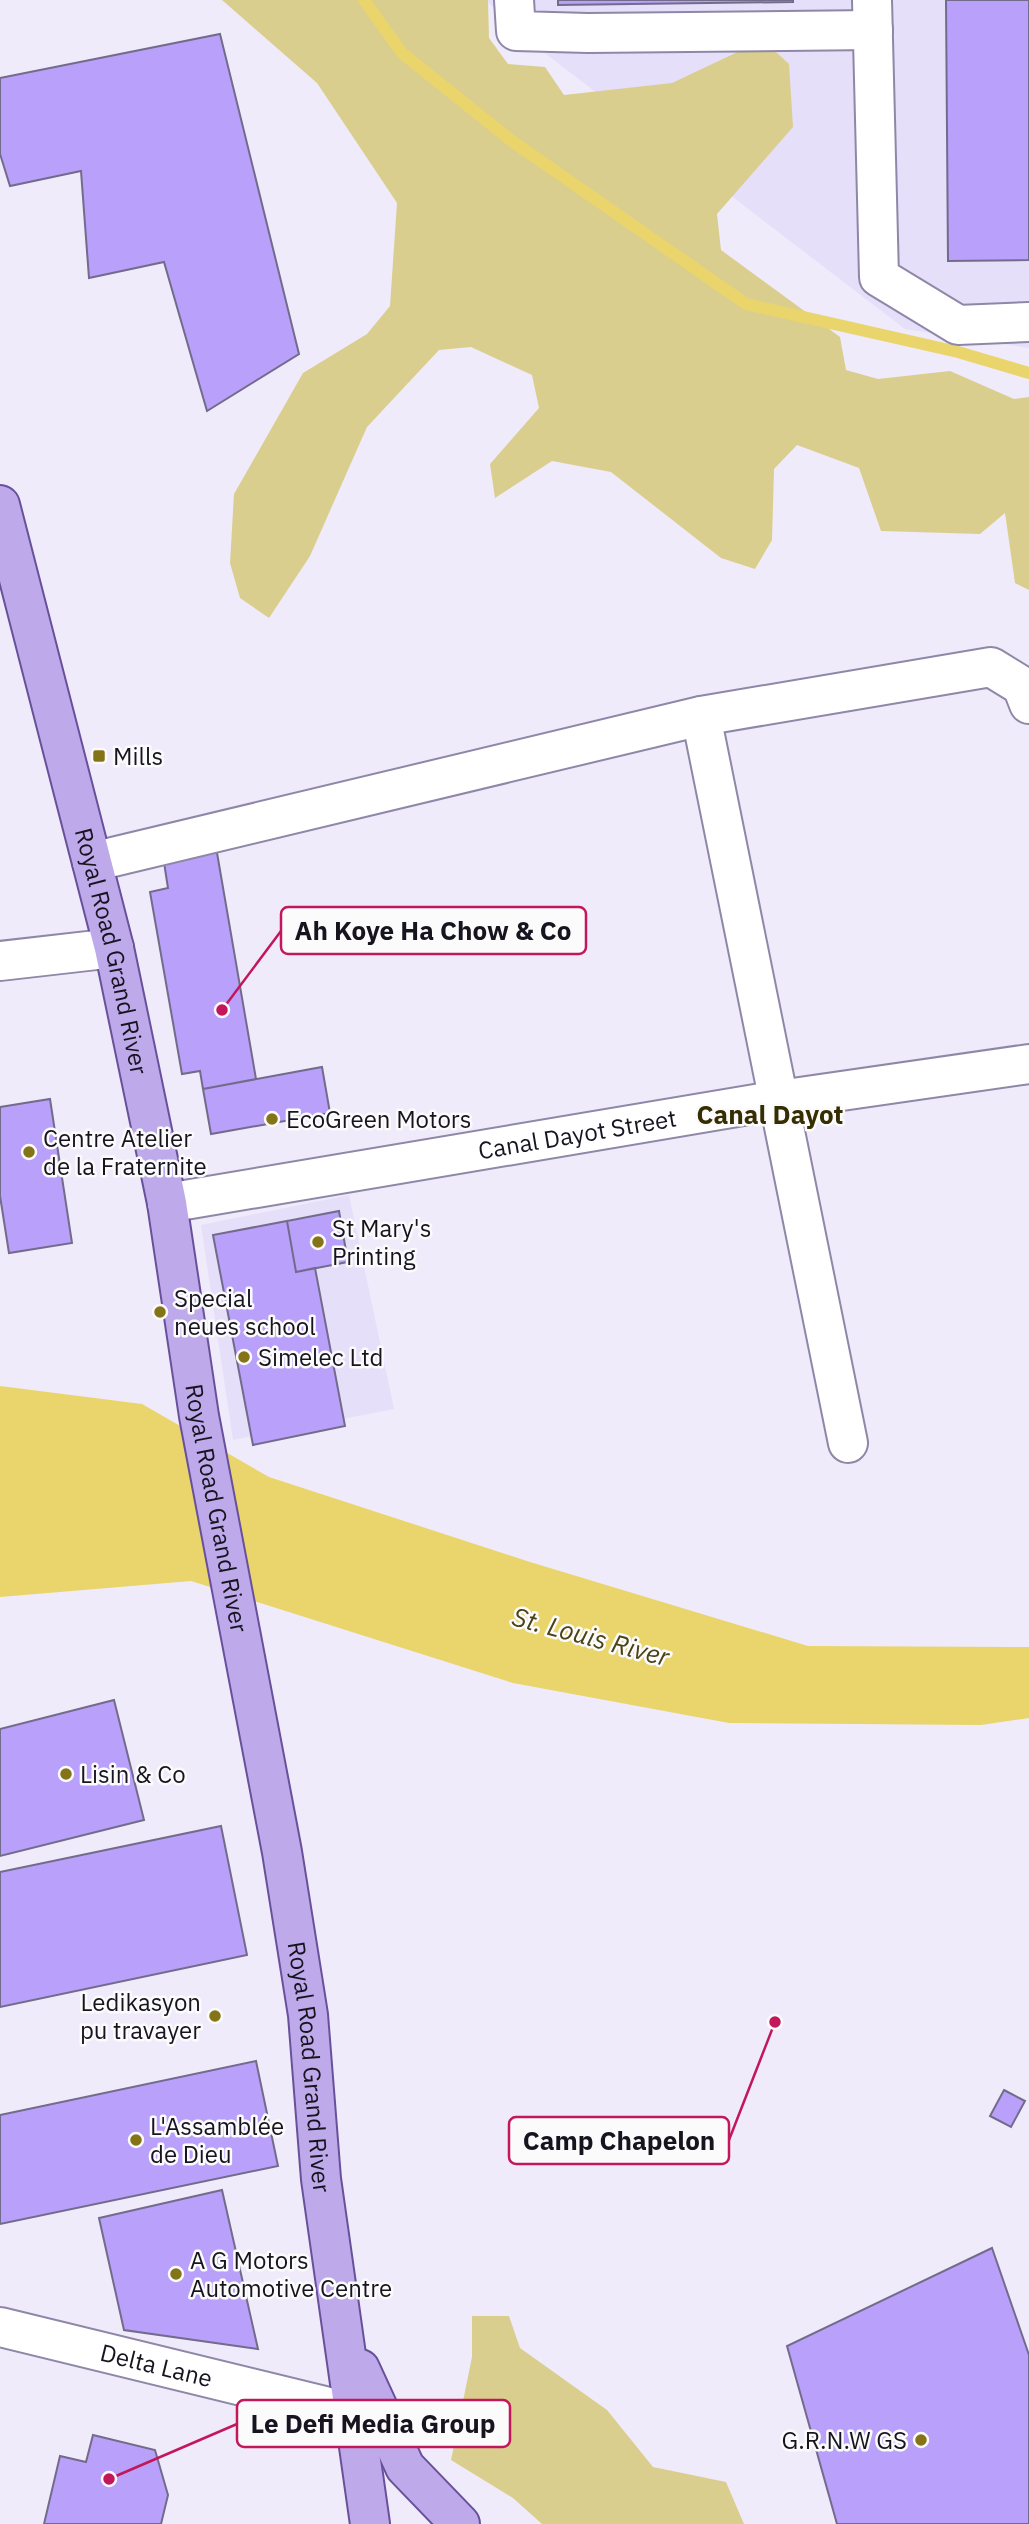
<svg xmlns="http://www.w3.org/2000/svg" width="1029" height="2524" viewBox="0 0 1029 2524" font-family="'IBM Plex Sans',sans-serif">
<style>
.built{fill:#e5dff9}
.green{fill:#dace8e}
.water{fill:#e9d56b}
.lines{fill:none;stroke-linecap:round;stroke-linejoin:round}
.stream{stroke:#e9d56b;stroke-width:12}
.building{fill:#b9a0fa;stroke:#736b8b;stroke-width:2}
.minor-casing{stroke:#8f87a7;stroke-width:42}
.major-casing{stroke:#68519a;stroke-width:42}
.minor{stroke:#fff;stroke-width:38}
.major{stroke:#beaaea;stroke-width:38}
.poi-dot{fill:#847417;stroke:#fbfbfb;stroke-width:2.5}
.labels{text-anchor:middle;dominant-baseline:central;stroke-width:5;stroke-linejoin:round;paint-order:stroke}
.poi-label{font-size:24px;fill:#171420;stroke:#fbfbfb;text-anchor:start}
.street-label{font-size:24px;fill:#171420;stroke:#fbfbfb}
.neighbourhood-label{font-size:26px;font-weight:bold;fill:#362e03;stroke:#fbfbfb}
.water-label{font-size:26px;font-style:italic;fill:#4b4215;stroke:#fbfbfb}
.leader{fill:none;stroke:#c2185b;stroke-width:2.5}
.callout-dot{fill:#c2185b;stroke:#fbfbfb;stroke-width:2.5}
.callout{fill:#fbfbfb;stroke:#c2185b;stroke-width:2.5}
.callout-label{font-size:26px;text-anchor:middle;font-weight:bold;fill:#171420}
</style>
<rect width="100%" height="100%" fill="#efebfa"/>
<!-- built -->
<path class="built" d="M486 0H1029V348L905 329 516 31Z
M349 1195 394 1409 233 1440 201 1225Z"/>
<!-- green -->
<path class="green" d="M222 0H488L489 38 508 64 545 67 564 95 672 83 763 40 789 64 793 127 717 214 721 250 840 337 846 370 878 379 950 371 1014 399 1029 397V590L1015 583 1005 513 980 534 881 531 859 468 797 445 774 469 772 540 755 569 721 558 611 472 552 461 495 498 490 464 539 408 532 375 471 347 439 350 367 427 310 556 269 618 240 598 230 563 234 494 303 373 367 334 390 306 397 203 317 83Z
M472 2316H509L520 2348 607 2410 653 2467 726 2482 744 2524H542L513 2498 451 2460 472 2357Z"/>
<!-- water -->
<path class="water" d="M0 1386 142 1404 269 1477 530 1562 808 1646 1029 1647V1718L981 1725 729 1723 513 1683 191 1581 0 1597Z"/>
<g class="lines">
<!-- stream -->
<path class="stream" d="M364 0 402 53 512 141 746 304 958 352 1029 373"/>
</g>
<!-- building -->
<path class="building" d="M558 0H793V2L558 5Z
M946 0H1029V260L948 261Z
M220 34 299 354 207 411 164 262 89 278 81 171 10 186 0 154V78Z
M216 847 256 1079 203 1089 200 1071 182 1074 150 892 168 888 163 856Z
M322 1067 330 1113 211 1134 203 1089Z
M50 1099 72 1243 9 1253 0 1196V1107Z
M339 1211 348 1262 296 1272 287 1221Z
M287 1221 296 1272 315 1268 345 1426 253 1445 213 1235Z
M114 1700 144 1820 0 1856V1729Z
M221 1826 247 1955 0 2007V1872Z
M256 2061 278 2166 0 2224V2115Z
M1004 2090 1025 2101 1011 2127 990 2116Z
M222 2190 258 2349 124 2330 99 2218Z
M992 2248 1029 2355V2524H837L787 2346Z
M93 2435 155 2450 168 2495 161 2524H44L60 2456 86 2462Z"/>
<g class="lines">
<!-- minor casing -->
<g class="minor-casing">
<g id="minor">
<path d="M514 0 516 31 588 33 873 30"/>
<path d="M872 0 879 277 958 325 1029 322"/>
<path d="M701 716 848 1443"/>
<path d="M92 862 701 716 991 667 1022 686 1029 704"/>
<path d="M0 961 114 948"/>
<path id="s1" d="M167 1203 779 1100 1029 1064"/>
<path id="s2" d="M0 2327 353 2413"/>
</g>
</g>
<!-- major casing -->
<g class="major-casing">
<g id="major">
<path id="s3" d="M0 505 114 948 167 1203 199 1416 282 1852 308 2015 321 2179 370 2524"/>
<path d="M360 2369 405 2467 460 2524"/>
</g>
</g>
<!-- minor -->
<use href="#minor" class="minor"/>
<!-- major -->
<use href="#major" class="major"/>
</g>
<!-- markers -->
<g class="poi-dot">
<rect x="92" y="749" width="14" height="14" rx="3.5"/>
<circle cx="272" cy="1119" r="7"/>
<circle cx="29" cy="1152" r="7"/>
<circle cx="318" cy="1242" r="7"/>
<circle cx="160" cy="1312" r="7"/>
<circle cx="244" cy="1357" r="7"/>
<circle cx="66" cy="1774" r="7"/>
<circle cx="215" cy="2016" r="7"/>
<circle cx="136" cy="2140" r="7"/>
<circle cx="176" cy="2274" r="7"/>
<circle cx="921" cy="2440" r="7"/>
</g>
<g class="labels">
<!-- poi labels -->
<g class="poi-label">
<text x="113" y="756">Mills</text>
<text x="286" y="1119">EcoGreen Motors</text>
<text x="43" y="1138">Centre Atelier<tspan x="43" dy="28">de la Fraternite</tspan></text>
<text x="332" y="1228">St Mary's<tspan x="332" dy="28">Printing</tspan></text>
<text x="174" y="1298">Special<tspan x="174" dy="28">neues school</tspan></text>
<text x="258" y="1357">Simelec Ltd</text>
<text x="80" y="1774">Lisin &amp; Co</text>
<text x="201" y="2002" text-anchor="end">Ledikasyon<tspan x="201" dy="28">pu travayer</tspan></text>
<text x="150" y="2126">L'Assamblée<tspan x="150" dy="28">de Dieu</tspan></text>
<text x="190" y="2260">A G Motors<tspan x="190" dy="28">Automotive Centre</tspan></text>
<text x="907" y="2440" text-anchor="end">G.R.N.W GS</text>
</g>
<!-- street labels -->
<g class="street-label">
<text stroke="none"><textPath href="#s3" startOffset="460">Royal Road Grand River</textPath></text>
<text stroke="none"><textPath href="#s1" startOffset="416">Canal Dayot Street</textPath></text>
<text stroke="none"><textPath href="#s3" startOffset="1027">Royal Road Grand River</textPath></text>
<text stroke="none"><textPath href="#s3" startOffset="1594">Royal Road Grand River</textPath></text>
<text stroke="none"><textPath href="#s2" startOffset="161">Delta Lane</textPath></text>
</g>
<!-- neighbourhood labels -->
<g class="neighbourhood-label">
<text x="770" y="1114">Canal Dayot</text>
</g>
<!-- water labels -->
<g class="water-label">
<text transform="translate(591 1636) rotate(15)">St. Louis River</text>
</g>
</g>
<!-- callouts -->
<path class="leader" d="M222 1010L281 931M775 2022L729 2140M109 2479L237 2424"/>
<g class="callout-dot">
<circle cx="222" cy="1010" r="7"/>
<circle cx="775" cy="2022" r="7"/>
<circle cx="109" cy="2479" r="7"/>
</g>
<g class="callout">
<rect x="281" y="907" width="305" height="47" rx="7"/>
<rect x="509" y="2117" width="220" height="47" rx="7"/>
<rect x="237" y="2400" width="273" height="47" rx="7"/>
</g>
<g class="callout-label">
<text x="433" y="940">Ah Koye Ha Chow &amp; Co</text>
<text x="619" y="2150">Camp Chapelon</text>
<text x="373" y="2433">Le Defi Media Group</text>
</g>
</svg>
